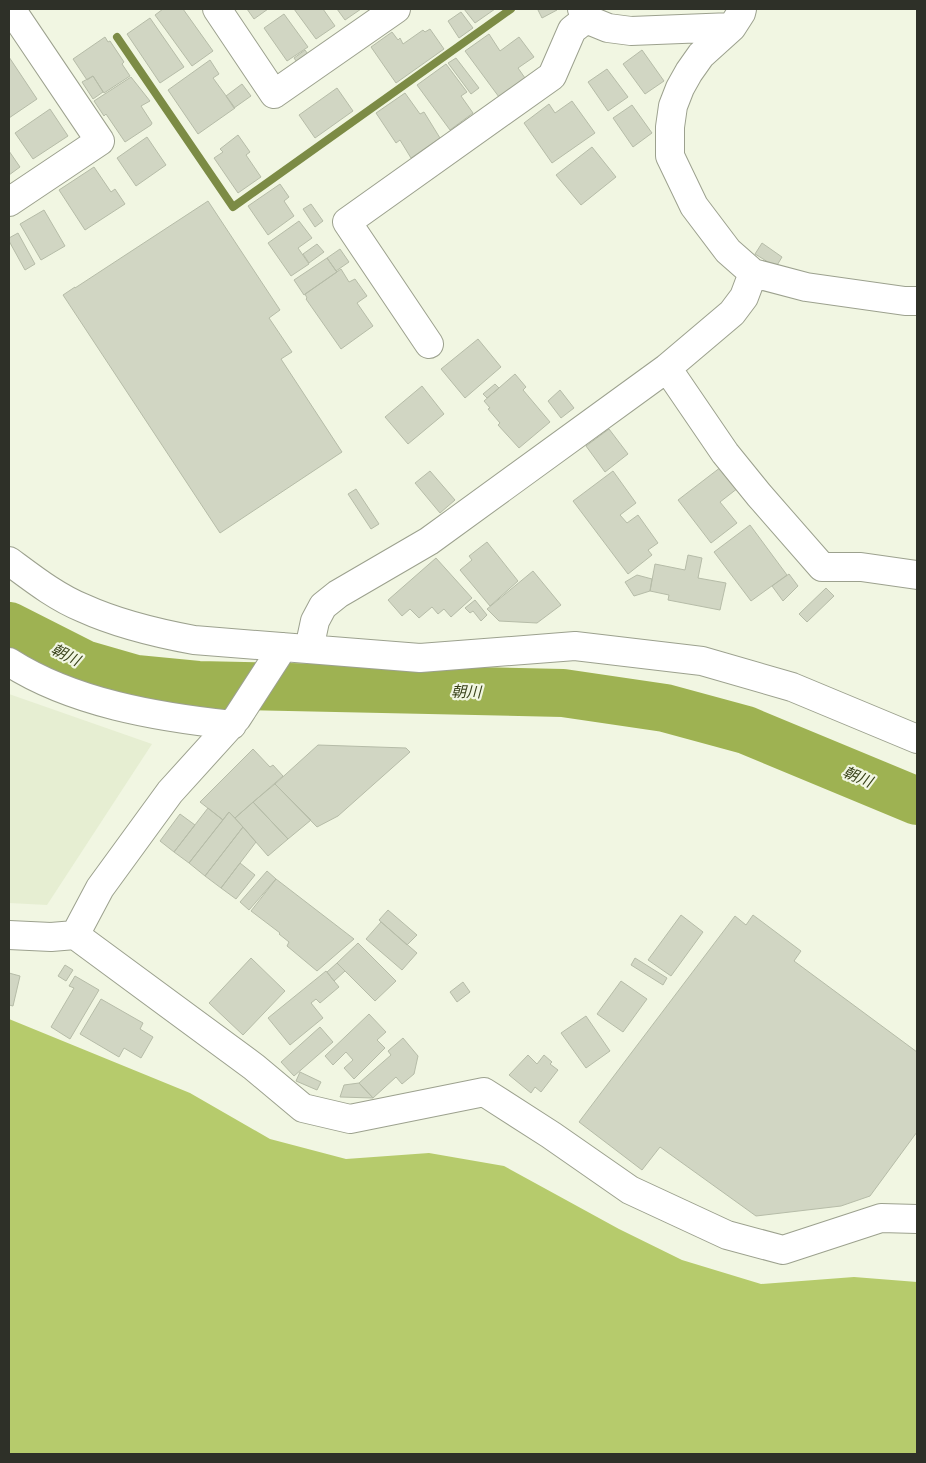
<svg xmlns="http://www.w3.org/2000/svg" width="926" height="1463" viewBox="0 0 926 1463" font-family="'Noto Sans','Noto Sans JP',sans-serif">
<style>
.built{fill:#e6eed2}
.forest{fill:#b6cb6c}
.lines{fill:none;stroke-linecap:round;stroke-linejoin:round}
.stream{stroke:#7c8b45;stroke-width:8}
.river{stroke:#9eb252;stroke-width:48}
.building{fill:#d1d6c3;stroke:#b6bca8}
.minor-casing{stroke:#9ca18e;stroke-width:30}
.minor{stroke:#fff;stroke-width:28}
.labels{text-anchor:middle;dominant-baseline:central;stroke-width:4.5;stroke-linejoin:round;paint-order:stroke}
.water-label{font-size:15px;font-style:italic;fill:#39421a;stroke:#f1f6e2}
</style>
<rect width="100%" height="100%" fill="#f1f6e2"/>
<!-- built -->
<path class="built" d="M9 694 152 744 47 905 9 903Z"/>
<!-- forest -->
<path class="forest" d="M9 1019 190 1093 270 1139 346 1159 429 1153 504 1166 619 1229 682 1260 761 1284 854 1277 917 1282V1454H9Z"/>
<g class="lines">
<!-- stream -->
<path class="stream" d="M117 37 233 207 511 9"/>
<!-- river -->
<path class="river" d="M9 626 84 664 136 679 198 685 563 693 665 708 746 730 917 801"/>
</g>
<!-- building -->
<path class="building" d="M163 9H183L213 51 192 66 155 15Z
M247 9H268L254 19Z
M294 9H323L335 26 316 39Z
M337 9H361L345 20Z
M464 9H495L475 23Z
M539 9H556L557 10 542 18 538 10Z
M461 12 473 28 459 38 448 21Z
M284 14 308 47 287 61 264 28Z
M150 18 184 67 160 83 127 34Z
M430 29 444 49 396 83 371 47 392 32 398 40 400 38 403 44 423 30 425 32Z
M489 34 500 51 519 37 534 57 518 68 525 78 499 97 465 51Z
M105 37 108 42 110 41 124 62 122 64 130 76 104 93 93 76 87 80 73 59Z
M305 50 310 57 299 65 294 58Z
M642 50 664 81 645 94 623 64Z
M9 57 37 99 9 118Z
M456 58 479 88 471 94 448 63Z
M210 60 219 74 213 78 235 108 198 134 168 90Z
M446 64 467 92 461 96 473 113 450 130 417 85Z
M607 69 628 97 608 111 588 82Z
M93 76 103 92 93 99 82 82Z
M131 77 150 101 141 106 152 123 151 125 125 142 106 114 104 116 94 101Z
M242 84 251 96 234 108 226 96Z
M337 88 353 111 315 138 299 115Z
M405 93 420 114 424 112 440 138 411 158 400 140 396 143 376 113Z
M572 101 595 133 552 163 524 123 549 104 555 113Z
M632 105 652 133 633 147 613 118Z
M50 109 68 136 33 159 15 133Z
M238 135 250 152 246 155 261 177 238 193 214 158 223 152 220 149Z
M147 137 166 165 136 186 117 158Z
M592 147 616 177 581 205 556 175Z
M9 151 20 167 9 175Z
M94 167 111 192 115 189 125 204 85 230 59 190Z
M280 184 289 197 284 201 294 216 268 235 248 206Z
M208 201 280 310 269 318 292 352 281 359 342 452 220 533 63 295 75 287V288Z
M311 204 323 221 315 227 303 209Z
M44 210 65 246 41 260 20 224Z
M299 221 312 238 298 248 309 264 291 276 268 243Z
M18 233 35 264 25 270 9 241V238Z
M762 243 782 257 776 267 755 254Z
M317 244 324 252 309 263 303 254Z
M340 249 349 262 336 271 327 258Z
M327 258 337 272 304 295 294 280Z
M341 269 349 282 355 279 367 296 357 303 373 326 341 349 306 299 307 298 305 294Z
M478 339 501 367 465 398 441 369Z
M515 374 526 387 523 390 550 422 519 448 498 425 500 423 488 409 490 408 484 401Z
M495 384 499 388 487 398 483 394Z
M422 386 444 414 408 444 385 417Z
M560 390 574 408 561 418 548 401Z
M609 429 628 454 605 472 586 446Z
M721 467 738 488 720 502 737 523 711 543 678 500Z
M430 471 455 500 440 513 415 483Z
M613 471 636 503 620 515 627 523 638 515 658 543 648 550 652 555 628 574 573 501Z
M356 489 379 524 371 529 348 494Z
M750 525 787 575 751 601 714 552Z
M487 542 518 581 490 606 460 570 472 560 469 556Z
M688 555 702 558 698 578 726 583 720 610 668 600 669 595 650 591 655 564 685 570Z
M436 558 472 598 451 617 444 609 438 614 432 607 419 618 410 609 402 616 388 600Z
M533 571 561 605 537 623 499 621 487 609Z
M789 574 798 586 783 601 772 586Z
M637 575 652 579 650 591 634 596 625 582Z
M826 588 834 596 807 622 799 614Z
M475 600 487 615 481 621 473 611 470 613 465 608Z
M318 745 406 748 410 752 338 816 317 827 275 784Z
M253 749 270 767 273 765 283 776 235 818 229 812 223 820 200 802Z
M275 784 311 820 288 839 253 802Z
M253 802 288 839 268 856 235 818Z
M208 808 223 820 189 863 174 852Z
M229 812 243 827 205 876 189 863Z
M180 814 195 825 174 852 160 841Z
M243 827 256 842 221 888 205 876Z
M240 863 255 875 236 899 221 888Z
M267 871 276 879 249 910 240 902Z
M276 879 354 939 317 971 287 946 289 942 279 934 280 933 251 911Z
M388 910 417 935 407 945 379 920Z
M681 915 703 932 671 976 648 960Z
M753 915 801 951 794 961 917 1052V1132L870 1196 841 1206 756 1216 660 1147 642 1170 579 1122 735 916 746 925Z
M381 922 417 953 402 970 366 939Z
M358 943 396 981 375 1001 337 963Z
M251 958 285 991 243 1035 209 1003Z
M635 958 667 978 663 985 631 965Z
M337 963 345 971 334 981 327 972Z
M65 965 73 970 66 981 58 976Z
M326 971 339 987 320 1003 316 999 311 1003 323 1018 290 1045 268 1018Z
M9 973 20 976 13 1006 9 1005Z
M75 976 99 990 70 1039 51 1027 74 988 69 986Z
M621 981 647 999 623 1032 597 1014Z
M463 982 470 992 457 1002 450 992Z
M101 999 143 1023 140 1029 153 1037 141 1058 124 1048 119 1057 80 1034Z
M369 1014 386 1032 377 1040 385 1048 354 1079 344 1068 353 1060 346 1052 333 1065 325 1056Z
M586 1016 610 1051 586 1068 561 1033Z
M320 1027 333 1042 294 1076 281 1062Z
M403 1038 418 1056 414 1074 402 1084 396 1077 373 1098 359 1083 391 1055 388 1051Z
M528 1055 537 1064 544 1055 552 1062 550 1064 558 1070 541 1092 535 1087 531 1093 509 1075Z
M300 1072 321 1082 317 1090 296 1081Z
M359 1083 373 1098 340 1097 344 1085Z"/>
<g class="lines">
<!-- minor casing -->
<g class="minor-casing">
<path id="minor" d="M217 9 274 94 396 9
M582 9 586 19 608 28 631 31 732 27
M742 9 741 13 732 27 701 55 689 72 680 88 673 106 670 127V156L694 206 728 251 753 273 806 287 905 301H917
M9 202 100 141 11 9
M429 344 347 222 552 76 572 30 586 19
M667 368 725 453 759 495 822 567H861L917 575
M9 561C32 578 56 597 83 608 118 624 156 633 194 640L420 658 575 646 702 661 792 687 917 739
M309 649 315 621 323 606 338 594 429 541 667 368 732 313 744 297 753 273
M9 662C73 703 157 717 232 725
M9 935 51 937 75 935 254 1067 303 1108 350 1119 484 1092 551 1135 630 1190 727 1235 783 1250 881 1218 917 1219
M75 935 100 888 170 792 237 718 283 647"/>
</g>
<!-- minor -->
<use href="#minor" class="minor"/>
</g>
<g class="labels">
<!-- water labels -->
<g class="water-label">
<text transform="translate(66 654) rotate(26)">朝川</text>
<text transform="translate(466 691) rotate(1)">朝川</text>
<text transform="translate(858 776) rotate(23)">朝川</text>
</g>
</g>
<!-- border -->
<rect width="926" height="1463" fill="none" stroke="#2e3028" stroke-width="20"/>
</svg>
